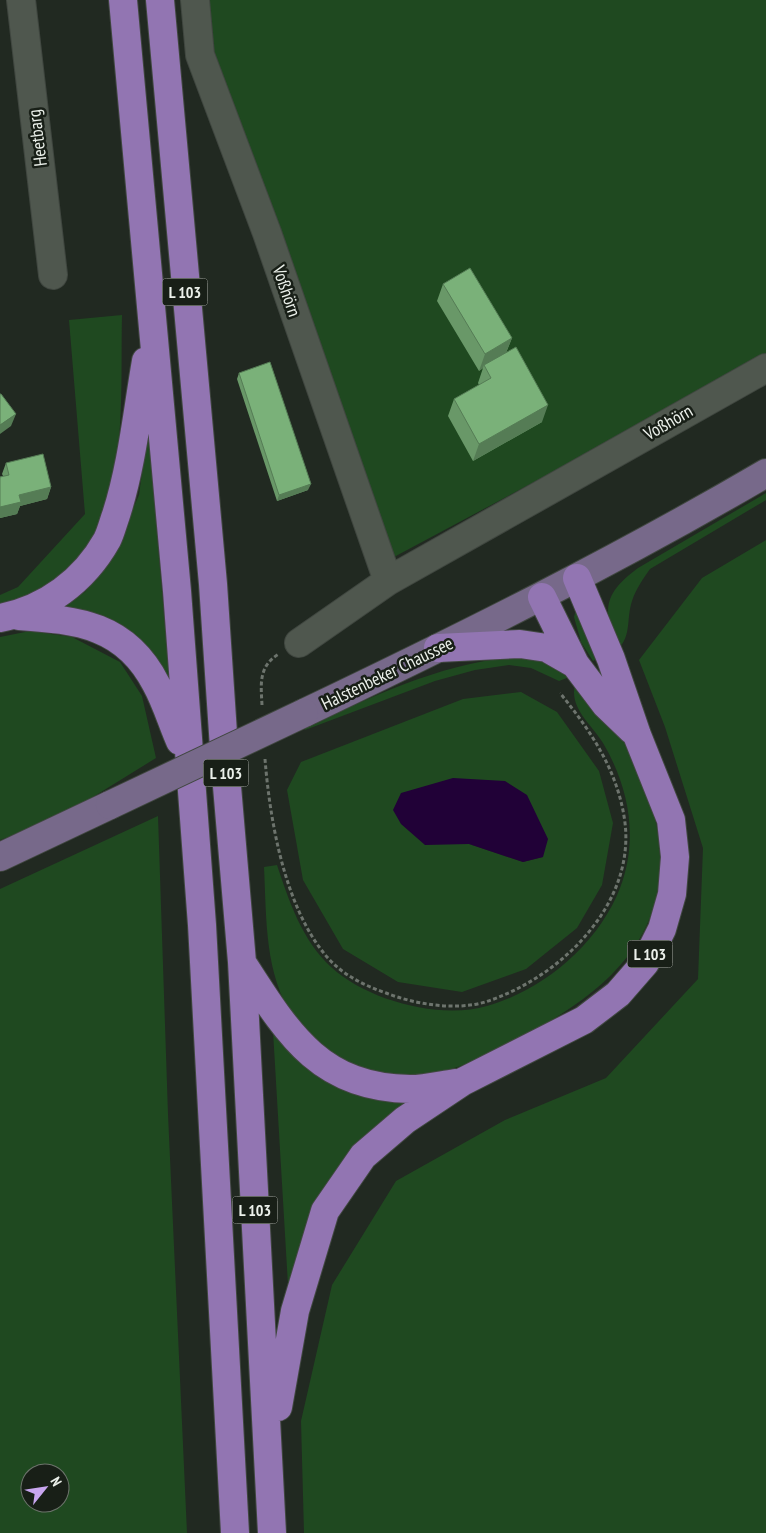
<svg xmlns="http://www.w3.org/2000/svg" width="766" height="1533" viewBox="0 0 766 1533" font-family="'PT Sans Narrow',sans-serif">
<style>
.green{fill:#1f4920;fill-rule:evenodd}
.water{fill:#210137}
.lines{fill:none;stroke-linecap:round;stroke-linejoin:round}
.minor-casing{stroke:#404740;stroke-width:30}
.major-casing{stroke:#404740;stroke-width:30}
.highway-casing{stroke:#404740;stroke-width:30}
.path{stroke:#6d746d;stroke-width:3;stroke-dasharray:4 2.5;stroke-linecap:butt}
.minor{stroke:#4f574e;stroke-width:28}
.major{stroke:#77698a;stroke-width:28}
.highway{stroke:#9275b2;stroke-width:28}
.major-bridge-casing{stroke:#404740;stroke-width:30;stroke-linecap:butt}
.major-bridge{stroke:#77698a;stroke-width:28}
.wall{fill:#699868}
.shaded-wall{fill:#557c55}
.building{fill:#7ab179;stroke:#557c55}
.labels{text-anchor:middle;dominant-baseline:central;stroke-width:5;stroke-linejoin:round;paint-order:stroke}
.shield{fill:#181f17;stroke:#acb1ab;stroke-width:1}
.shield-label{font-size:16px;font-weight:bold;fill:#ebf0ea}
.street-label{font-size:18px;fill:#ebf0ea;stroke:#181f17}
</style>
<rect width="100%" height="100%" fill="#212921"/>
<!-- green -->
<path class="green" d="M182 0H766V358L394 557Z
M122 315C120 396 130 503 73 567 59 583 20 600 0 606V595L18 587 85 514 69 320Z
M148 428 169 674 167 676 57 609 85 592 112 556 139 495Z
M766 493V500L650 569C643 579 636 589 632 601 626 619 632 635 618 649 602 610 603 594 638 568Z
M766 540V1533H304L301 1421 332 1285 396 1181 505 1120 606 1078 698 979 703 848 665 727 639 660 702 578Z
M579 611 601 657 593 661 581 642 574 617 575 613Z
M30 631 72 637 120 662 142 696 156 758 59 818 0 840V637Z
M525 657 543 661 572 676 559 681 531 668 509 665 475 670 435 681 305 730 304 727C374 697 448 659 525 657Z
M575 685C588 698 603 711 614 725 633 749 646 780 653 810 682 922 619 985 527 1034 471 1065 419 1091 354 1067 338 1061 318 1051 307 1037 264 986 267 930 264 867L277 865C289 901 302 940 331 967 367 1000 439 1020 487 1006 544 990 599 943 620 888 639 839 629 787 603 743 592 725 569 708 575 685Z
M521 692 557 712 599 771 613 823 602 885 577 928 526 969 462 992 398 982 343 949 303 880 287 790 301 762 463 699ZM469 844 543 857 523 862Z
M158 816 168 1114 187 1533H0V889ZM30 1473H60V1503H30Z
M273 1031 421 1096 390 1118 290 1287 288 1285Z"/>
<!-- water -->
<path class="water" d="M453 778 505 781 527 795 548 839 543 857 523 862 469 844 425 845 401 824 393 810 401 793Z"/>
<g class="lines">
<!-- minor casing -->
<g class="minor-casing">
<path id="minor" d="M21 0 53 275
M195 0 200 55 267 233 388 581
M299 643 388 581 766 368"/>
</g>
<!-- major casing -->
<g class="major-casing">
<path id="major" d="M304 713C461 638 616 561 766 473
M0 857 110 805"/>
</g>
<!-- highway casing -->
<g class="highway-casing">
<path id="highway" d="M123 0 177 591 202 925 235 1533
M160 0 213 584 225 763 242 962 272 1533
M542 597 575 664
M19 616C78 620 126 625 156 684 166 702 172 723 180 741
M0 618C46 609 84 581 107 540 111 532 113 523 116 515 132 465 137 413 146 361
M438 648 520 644 547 648 575 664 606 705 632 730
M243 964C287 1032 319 1088 410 1089 425 1089 441 1085 455 1083
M278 1407 295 1311 325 1211 363 1156 405 1120 462 1082 584 1020 618 994 645 963 662 929 672 894 675 857 671 820 637 735 611 659 577 578"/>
</g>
<!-- path -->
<path class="path" d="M262 705C261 685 258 666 279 654
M265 759C270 822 285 908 327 957 343 975 363 985 386 993 414 1004 455 1011 485 1002 561 978 639 902 624 816 616 768 590 730 560 693"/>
<!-- minor -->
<use href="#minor" class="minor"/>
<!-- major -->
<use href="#major" class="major"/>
<!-- highway -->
<use href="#highway" class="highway"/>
<!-- major-bridge casing -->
<g class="major-bridge-casing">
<path id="major-bridge" d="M110 805 304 713"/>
</g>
<!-- major-bridge -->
<use href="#major-bridge" class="major-bridge"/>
</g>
<!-- wall -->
<path class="wall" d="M443 284 512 338 506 353 542 422 473 461 448 416 454 399 479 385 478 383 483 368 479 371 437 301Z
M239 373 308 490 277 501 237 379Z
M6 463 51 487 47 499 20 506 17 514 0 518V477L3 476 2 474Z"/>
<!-- shaded-wall -->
<path class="shaded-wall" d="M512 338 505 355 484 365 483 368 479 371 485 354Z
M548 405 542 422 473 461 479 444Z
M16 414 11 426 0 434V425Z
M311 484 308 490 277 501 279 495Z
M51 487 47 499 20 506 17 514 0 518V507L19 495Z"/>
<!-- building -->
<path class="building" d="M470 268 512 338 485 354 443 284Z
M516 347 548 405 479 444 454 399 491 378 484 365Z
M270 362 311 484 279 495 239 373Z
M0 394H1L16 414 0 425Z
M43 454 51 487 19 495 21 502 0 507V477L9 475 6 463Z"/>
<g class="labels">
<!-- shield labels -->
<g class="shield">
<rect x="162.5" y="278.5" width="45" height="27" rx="4"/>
<rect x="203.5" y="759.5" width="45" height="27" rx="4"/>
<rect x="627.5" y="940.5" width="45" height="27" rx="4"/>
<rect x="232.5" y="1196.5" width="45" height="27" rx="4"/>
</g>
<g class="shield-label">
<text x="185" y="292">L 103</text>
<text x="226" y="773">L 103</text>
<text x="650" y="954">L 103</text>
<text x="255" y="1210">L 103</text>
</g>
<!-- street labels -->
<g class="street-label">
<text transform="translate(37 138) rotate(-97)">Heetbarg</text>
<text transform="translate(287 291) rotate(71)">Voßhörn</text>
<text transform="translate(668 422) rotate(-30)">Voßhörn</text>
<text transform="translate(387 673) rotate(-26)">Halstenbeker Chaussee</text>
</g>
</g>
<!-- north arrow -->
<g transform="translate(45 1488) rotate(60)"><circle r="24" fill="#181f17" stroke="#6c736b"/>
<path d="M0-4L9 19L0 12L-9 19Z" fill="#c8a6ef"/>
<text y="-8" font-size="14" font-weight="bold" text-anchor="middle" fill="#ebf0ea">N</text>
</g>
</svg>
